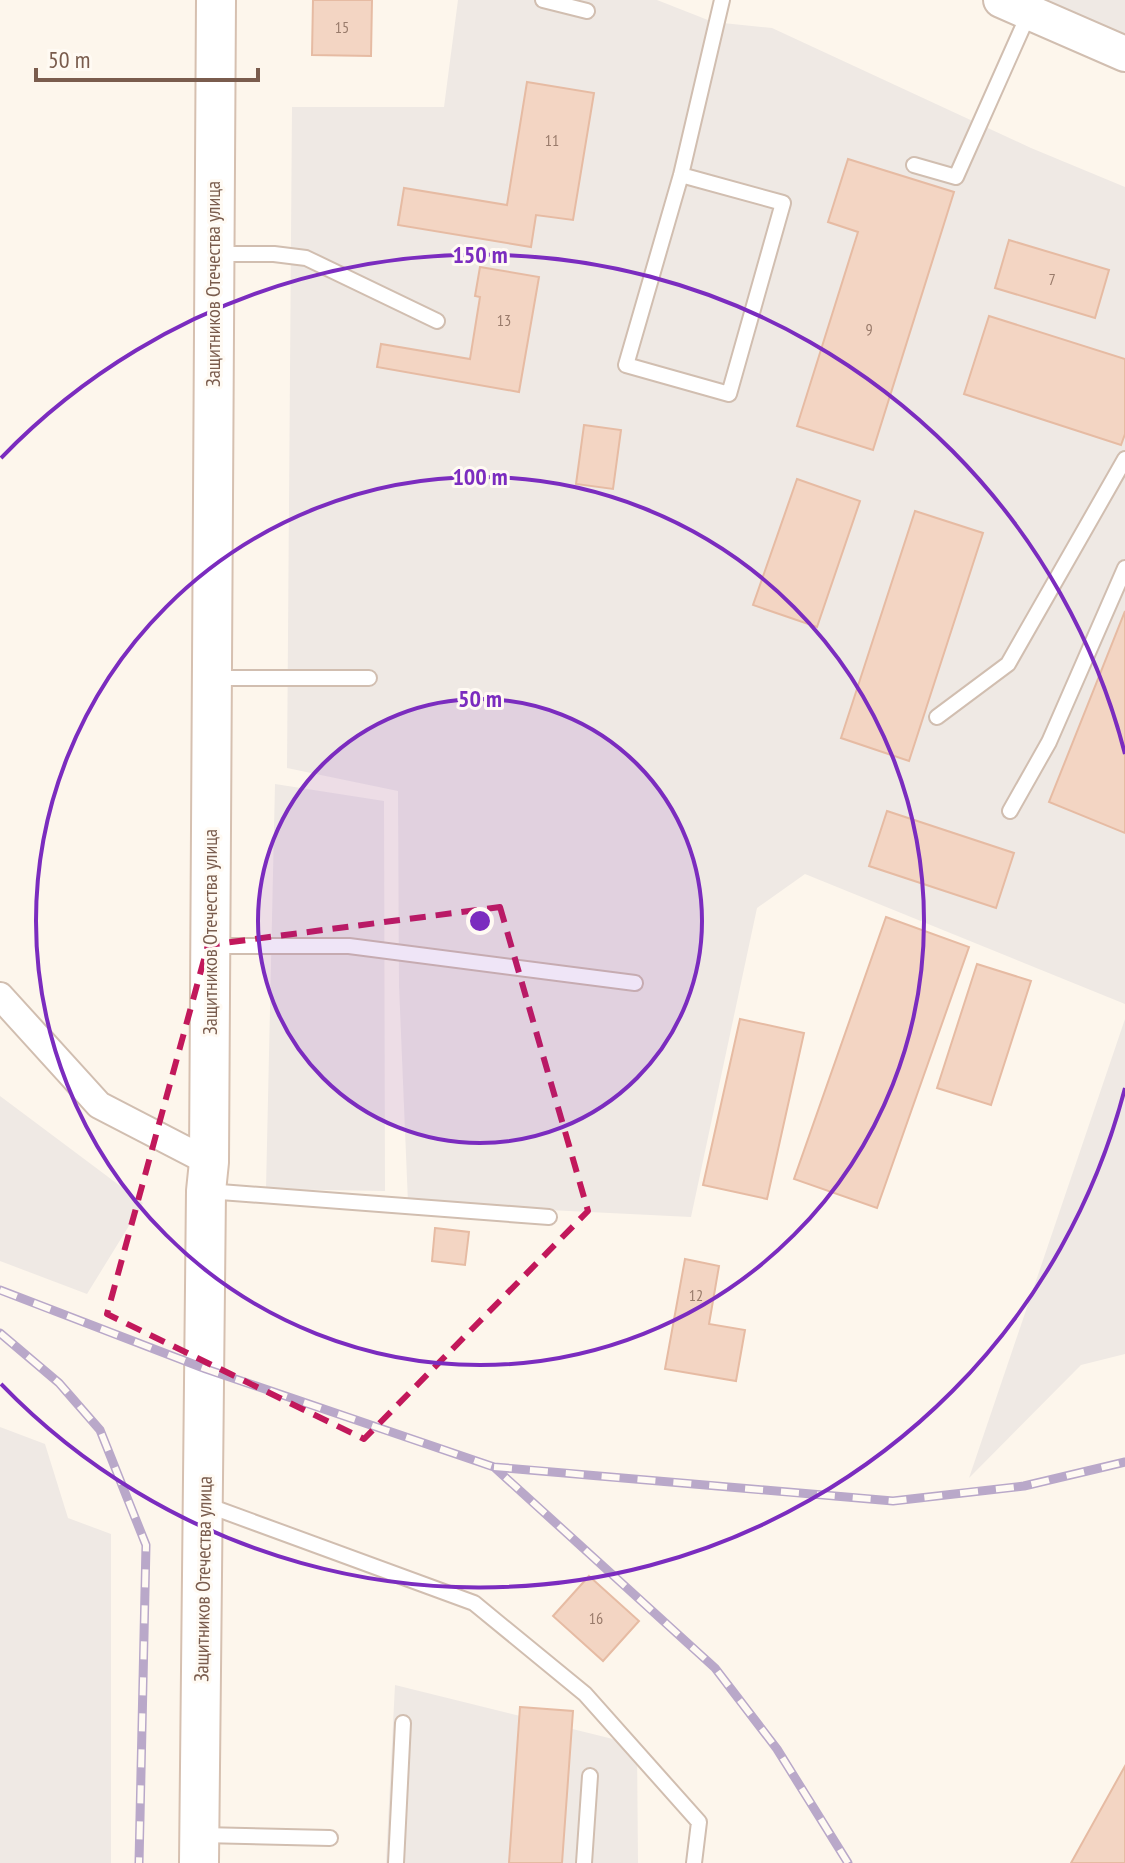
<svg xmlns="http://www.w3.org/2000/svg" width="1125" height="1863" viewBox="0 0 1125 1863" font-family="'PT Sans Narrow',sans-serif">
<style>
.industrial{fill:#efe9e4}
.building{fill:#f3d5c3;stroke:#e6bba3;stroke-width:2}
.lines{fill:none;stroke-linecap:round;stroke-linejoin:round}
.service-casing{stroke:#d1beb0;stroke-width:18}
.minor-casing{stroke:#d1beb0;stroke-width:30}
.tertiary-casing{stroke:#d1beb0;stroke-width:38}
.secondary-casing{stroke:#d6c0b0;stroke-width:42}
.service{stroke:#fff;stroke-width:14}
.minor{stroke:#fff;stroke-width:26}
.tertiary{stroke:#fff;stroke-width:34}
.secondary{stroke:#fff;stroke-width:38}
.rail-casing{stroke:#b9a8c9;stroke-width:9}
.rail{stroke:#fffaf3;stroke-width:6;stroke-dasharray:18;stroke-linecap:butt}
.marked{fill:none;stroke:#c2185b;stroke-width:6;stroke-dasharray:16 10;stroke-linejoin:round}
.ring{fill:none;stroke:#7b2cbf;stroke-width:4}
.labels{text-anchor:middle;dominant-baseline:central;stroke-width:6;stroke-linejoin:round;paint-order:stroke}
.number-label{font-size:16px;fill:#987a6a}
.street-label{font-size:20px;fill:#7a5c4d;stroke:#fffaf3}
.centre{fill:#7b2cbf;stroke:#fffaf3;stroke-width:4}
.ring-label{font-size:24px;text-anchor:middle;font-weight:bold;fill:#7b2cbf;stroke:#fffaf3;stroke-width:6;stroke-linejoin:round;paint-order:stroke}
</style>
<rect width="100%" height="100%" fill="#fdf6ec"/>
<!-- industrial -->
<path class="industrial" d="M458 0H657L713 22 772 28 1031 148 1125 187V1004L805 874 757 908 691 1217 408 1203 399 985 398 791 287 768 292 107H444Z
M1033 0H1125V37Z
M275 784 384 801 385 1191 266 1189Z
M1125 1019V1354L1081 1365 969 1478Z
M0 1096 143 1203 87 1294 0 1261Z
M0 1427 45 1444 68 1518 111 1534V1863H0Z
M395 1685 637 1745 638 1863H386Z"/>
<!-- building -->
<path class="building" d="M313 0H372L371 56 312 55Z
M527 82 594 93 573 220 536 215 531 247 398 225 404 188 507 205Z
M848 159 954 192 873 450 797 426 858 232 828 222Z
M1009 240 1109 270 1095 318 995 288Z
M480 267 539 277 519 392 377 367 381 344 470 359 480 297 475 296Z
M989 316 1125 359V434L1121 445 964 394Z
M584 425 621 430 613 489 576 484Z
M797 479 860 501 817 627 753 605Z
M915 511 983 533 909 761 841 738Z
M1125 611V833L1049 802Z
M887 811 1014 853 996 908 869 866Z
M886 917 969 947 877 1208 794 1179Z
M977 964 1031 981 991 1105 937 1088Z
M740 1019 804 1033 767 1199 703 1185Z
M435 1228 469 1232 465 1265 432 1261Z
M685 1259 719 1266 709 1324 745 1330 736 1381 665 1369Z
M589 1576 639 1621 603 1661 553 1616Z
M520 1707 573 1711 562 1863H509Z
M1125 1766V1863H1071Z"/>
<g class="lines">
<!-- service casing -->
<g class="service-casing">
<path id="service" d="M543 0 587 11
M914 165 956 177 1029 13
M681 175 783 203 729 394 626 365 681 175 722 0
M216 254H274L306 258 437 321
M214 678H369
M937 717 1008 664 1125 459
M1010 811 1049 742 1125 568
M213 946H349L635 983
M207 1191 549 1217
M204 1504 474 1603 585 1694 699 1822 694 1863
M202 1835 330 1838
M396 1863 403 1723
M584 1863 590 1776"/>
</g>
<!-- minor casing -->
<g class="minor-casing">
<path id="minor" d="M0 996 99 1105 209 1162"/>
</g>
<!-- tertiary casing -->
<g class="tertiary-casing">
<path id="tertiary" d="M1001 0 1125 54"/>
</g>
<!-- secondary casing -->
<g class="secondary-casing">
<path id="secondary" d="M199 1863 206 1191 209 1162 216 0"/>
</g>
<!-- service -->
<use href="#service" class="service"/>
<!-- minor -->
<use href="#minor" class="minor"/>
<!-- tertiary -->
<use href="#tertiary" class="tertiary"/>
<!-- secondary -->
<use href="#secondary" class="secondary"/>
<!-- rail casing -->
<g class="rail-casing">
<path id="rail" d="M0 1290 206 1369 494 1467 715 1668 777 1749 848 1863
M0 1333 59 1383 100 1430 146 1545 139 1863
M494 1467 893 1501 1024 1486 1125 1462"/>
</g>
<!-- rail -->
<use href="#rail" class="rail"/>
</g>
<!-- marked area -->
<path class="marked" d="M500 907 588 1211 364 1439 107 1314 208 945Z"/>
<!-- distance rings -->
<circle cx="480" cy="921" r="222" fill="#7b2cbf" fill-opacity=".12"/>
<g class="ring">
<circle cx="480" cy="921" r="222"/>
<circle cx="480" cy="921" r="444"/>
<path d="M1125 1088A666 666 0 0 1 1 1384M1 458A666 666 0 0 1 1125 754"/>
</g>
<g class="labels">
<!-- number labels -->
<g class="number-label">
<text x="342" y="27">15</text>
<text x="552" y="140">11</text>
<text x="1052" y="279">7</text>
<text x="504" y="320">13</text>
<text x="869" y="329">9</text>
<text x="696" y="1295">12</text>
<text x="596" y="1618">16</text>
</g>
<!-- street labels -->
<g class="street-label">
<text transform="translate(213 284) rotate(-90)">Защитников Отечества улица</text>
<text transform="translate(210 932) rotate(-90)">Защитников Отечества улица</text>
<text transform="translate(203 1579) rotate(-89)">Защитников Отечества улица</text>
</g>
</g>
<circle cx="480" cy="921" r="12" class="centre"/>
<g class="ring-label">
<text x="480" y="263">150 m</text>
<text x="480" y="485">100 m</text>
<text x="480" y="707">50 m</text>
</g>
<!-- scale -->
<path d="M36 68v12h222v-12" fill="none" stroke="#7a5c4d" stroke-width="4"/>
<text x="48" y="68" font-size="24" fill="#7a5c4d" stroke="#fffaf3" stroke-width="6" paint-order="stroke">50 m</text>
</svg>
